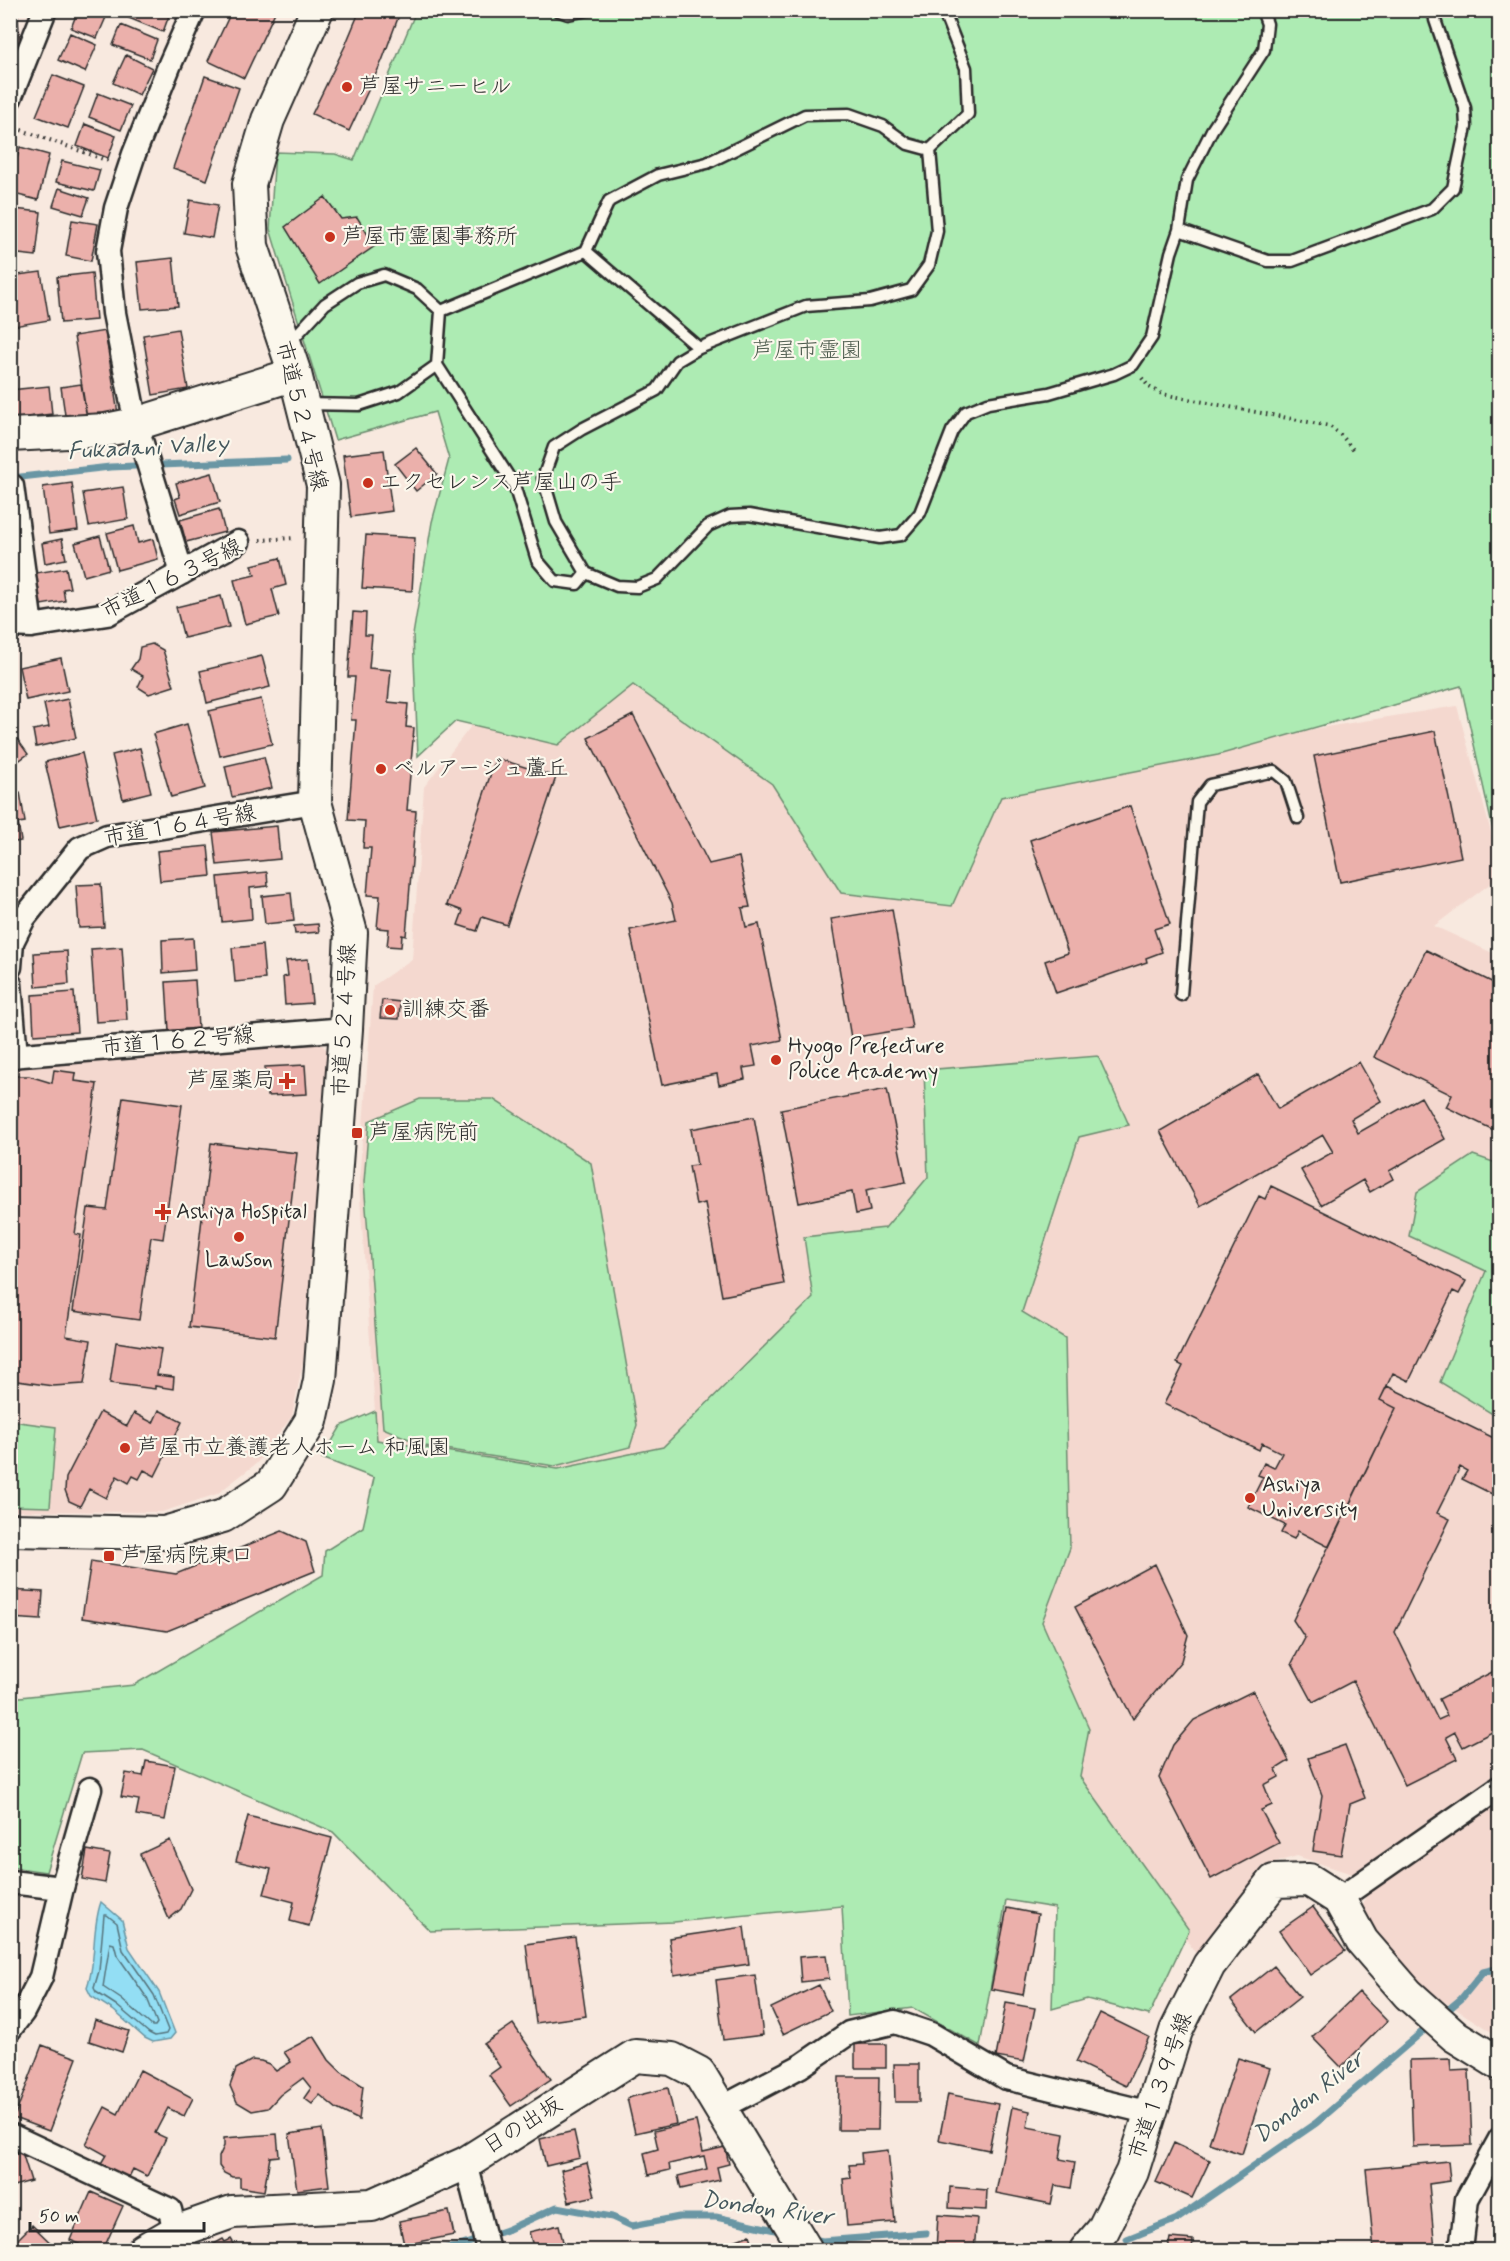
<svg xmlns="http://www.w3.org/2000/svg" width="1510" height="2261" viewBox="0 0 1510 2261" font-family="Mynerve,'Klee One',sans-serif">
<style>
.built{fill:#f4d8cf}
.green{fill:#adebb3;stroke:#6c8b6f;stroke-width:1.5}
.water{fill:#93def4;stroke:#6996a4;stroke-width:1.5}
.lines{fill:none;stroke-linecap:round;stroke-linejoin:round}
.shore{stroke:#55737b;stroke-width:1.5}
.stream{stroke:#6996a4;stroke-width:7}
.building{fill:#ebb0ab;stroke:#2b2b2b;stroke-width:1.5}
.lane-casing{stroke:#2b2b2b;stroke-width:15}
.street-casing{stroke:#2b2b2b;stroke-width:27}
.secondary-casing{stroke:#2b2b2b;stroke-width:36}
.path{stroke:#2b2b2b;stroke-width:4;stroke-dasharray:1.5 4.5;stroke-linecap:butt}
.lane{stroke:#fbf7ec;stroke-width:10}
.street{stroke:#fbf7ec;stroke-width:22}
.secondary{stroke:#fbf7ec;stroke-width:32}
.poi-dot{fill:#c8321e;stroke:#fbf7ec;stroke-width:2}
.labels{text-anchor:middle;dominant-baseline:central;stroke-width:4.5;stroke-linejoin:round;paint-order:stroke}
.poi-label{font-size:22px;fill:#2b2b2b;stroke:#fbf7ec;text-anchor:start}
.park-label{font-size:22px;fill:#4c5b4d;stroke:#fbf7ec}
.street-label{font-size:22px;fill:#2b2b2b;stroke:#fbf7ec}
.water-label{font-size:24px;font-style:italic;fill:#45585d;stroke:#fbf7ec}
</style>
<rect width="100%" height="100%" fill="#f8e9df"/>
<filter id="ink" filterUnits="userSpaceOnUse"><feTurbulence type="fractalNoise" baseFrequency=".0167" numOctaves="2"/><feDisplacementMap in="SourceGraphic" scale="12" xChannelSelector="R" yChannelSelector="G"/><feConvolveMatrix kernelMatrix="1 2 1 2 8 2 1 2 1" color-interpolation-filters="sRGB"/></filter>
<g filter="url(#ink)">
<!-- built -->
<path class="built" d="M637 678 812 809 1457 706 1500 866 1499 877 1434 926 1499 956V1771L1352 1874 1297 1856 1263 1866 1198 1957 1013 1673 663 1447 558 1469 377 1440 359 1183 373 986 412 959 424 787 478 717Z
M320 1043 327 1050 304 1357 292 1416 257 1463 217 1494 162 1512 11 1511V1067Z
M1499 1799V2037L1439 1998 1391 1960 1362 1909 1366 1895Z"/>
<!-- green -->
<path class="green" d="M416 11H1499V857L1461 686 1218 755 1001 797 952 906 841 893 772 784 633 685 558 745 456 721 418 756 413 635 432 522 449 459 435 412 335 440 270 229 275 152 335 154 354 160Z
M1098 1056 1129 1125 1079 1137 1022 1312 1065 1338 1070 1548 1042 1622 1089 1728 1080 1777 1189 1930 1149 2015 1087 1999 1052 2009 1055 1908 1006 1900 980 2046 913 2008 848 2016 842 1906 674 1922 430 1931 333 1832 143 1750 82 1753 46 1872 11 1867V1698L134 1685 323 1575 325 1551 363 1527 374 1478 322 1458 341 1426 375 1411 377 1440 558 1469 663 1447 813 1298 804 1237 885 1228 928 1177 924 1070Z
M420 1099H493L591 1163 637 1425 630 1447 555 1466 425 1446 383 1428 364 1182 369 1121Z
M1473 1155 1499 1164V1418L1440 1382 1486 1271 1409 1236 1417 1192Z
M11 1421 56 1427 50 1507 11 1506Z"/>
<!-- water -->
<path class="water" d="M101 1902 122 1920 129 1948 159 1992 175 2033 170 2039 153 2042 145 2038 113 2010 91 1996 87 1988C97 1960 91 1930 101 1902Z"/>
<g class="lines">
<!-- shore -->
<path class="shore" d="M104 1915H107L117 1923 123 1950 154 1995 168 2030 166 2034 155 2036 149 2033 116 2005 96 1992 94 1988 99 1971Z
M110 1943 114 1944 117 1955 147 1998 157 2023 155 2026H152L121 1999 103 1987Z"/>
<!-- stream -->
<path class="stream" d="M12 478 110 467 287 460
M1443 2014 1461 1999 1483 1972 1500 1968
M810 2238 822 2241 926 2233
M1127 2239 1177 2219 1316 2123 1430 2025
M271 2250 272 2248 293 2250
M432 2250 457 2247 509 2229 557 2207 612 2217 632 2226 679 2217H716L784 2232"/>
</g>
<!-- building -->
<path class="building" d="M10 10H17L20 42H10Z
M78 10H96L107 15 97 38 71 28Z
M132 10H171L163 32 129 18Z
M232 10H276L244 78 208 61Z
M360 10H401L382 61 349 131 312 114 345 46Z
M121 25 157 40 150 59 113 45Z
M70 33 97 45 85 72 58 60Z
M126 55 152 68 139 95 113 83Z
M53 75 84 87 68 128 36 116Z
M205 76 239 88 207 180 173 168Z
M98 93 131 106 121 130 89 117Z
M85 124 116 136 108 158 77 146Z
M20 147 49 155 38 200 10 193V186Z
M62 161 100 170 94 191 56 182Z
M59 188 89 198 83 215 53 206Z
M325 197 341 219 357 217 375 246 320 284 285 227Z
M190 200 218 205 212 238 184 233Z
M14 209 41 212 36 256 10 253Z
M72 220 98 224 91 261 66 256Z
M173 258 178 306 142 309 137 262Z
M41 272 49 320 14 326 10 301V276Z
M92 273 96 320 61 323 57 277Z
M178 329 188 389 153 395 143 335Z
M105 331 118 414 87 418 74 336Z
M81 384 87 418 66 422 61 387Z
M49 386 52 414 10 419V390Z
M416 448 437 474 416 491 395 464Z
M384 450 392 511 351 517 343 455Z
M212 473 220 502 180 514 175 499 180 497 176 483Z
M72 483 78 530 49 534 43 487Z
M123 487 128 519 89 526 83 493Z
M219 509 225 532 186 542 180 520Z
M134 526 138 543 153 539 158 559 117 570 107 533Z
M366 535 415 538 412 591 362 588Z
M100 536 109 569 84 576 75 543Z
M62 539 66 559 45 563 42 543Z
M280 558 286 585 272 589 279 616 245 624 234 580 255 575 252 565Z
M66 568 70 588 63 589 65 601 41 605 36 573Z
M221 596 229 627 184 638 176 607Z
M353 612 366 613 365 635H372L369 668 391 670 388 702 408 704 406 727 414 728 407 810 416 811 406 936 402 935 401 947 387 946 389 929 377 928 380 896 367 895 371 848H363L365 821 348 820 356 720H351L355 677H348Z
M152 644 163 650 174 686 149 694 138 687 143 676 131 669 138 659 140 647Z
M262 656 270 687 207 703 200 671Z
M61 658 68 691 26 700 19 667Z
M68 699 76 738 36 747 33 730 49 727 44 704Z
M261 699 272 744 220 756 209 711Z
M633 715 709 864 739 857 750 907 742 908 746 927 759 924 782 1040 752 1046 756 1066 743 1068 745 1079 719 1085 717 1074 662 1085 630 930 676 920 672 903 588 738Z
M187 724 205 788 171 797 153 734Z
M10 729 28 754 10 767Z
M1435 731 1461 857 1340 882 1314 756Z
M140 748 151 792 123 799 112 755Z
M82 753 97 818 60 826 45 762Z
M264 757 272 788 232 797 225 766Z
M496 758 556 777 507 925 482 917 477 931 458 925 463 911 447 905Z
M20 792 25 822 18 823 21 841 10 843V793Z
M1130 806 1170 924 1154 929 1162 952 1146 958 1147 962 1056 993 1045 961 1068 953 1030 840Z
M277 826 280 859 217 865 213 832Z
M208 846 211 876 160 881 157 851Z
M267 872 268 886 250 888 252 919 222 922 218 877Z
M101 884 104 927 79 928 76 885Z
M291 893 294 921 265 924 262 896Z
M892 909 912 1028 851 1038 831 919Z
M318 924 319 932 295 934 294 926Z
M193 938 195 970 163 973 162 940Z
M262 945 265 979 235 982 232 948Z
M122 947 127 1020 96 1022 91 949Z
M1426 950 1500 986V1133L1446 1107 1452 1095 1374 1057Z
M67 951 69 984 36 987 34 953Z
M308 959 312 1003 285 1005 283 977 288 976 286 961Z
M195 980 198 1028 169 1031 166 982Z
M74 992 77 1032 34 1035 32 995Z
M382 1000 400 1002 399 1019 380 1018Z
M1359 1062 1381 1101 1351 1119 1358 1133 1421 1097 1445 1139 1389 1171 1393 1179 1370 1192 1363 1180 1321 1205 1301 1170 1333 1152 1323 1135 1200 1206 1160 1131 1258 1074 1278 1109Z
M305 1065 307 1094 267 1096 265 1067Z
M54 1070 76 1073 75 1081 97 1084 75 1234 81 1235 66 1336 91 1340 84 1384 53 1386 10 1380V1076H29L52 1083Z
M887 1089 906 1182 866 1190 870 1211 856 1214 852 1192 799 1203 781 1109Z
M123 1097 182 1105 163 1239 151 1237 139 1320 73 1311 88 1208 107 1210Z
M754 1117 784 1284 722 1296 705 1203 696 1205 689 1166 697 1165 691 1129Z
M211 1143 297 1153 275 1337 189 1327Z
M1271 1186 1466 1281 1459 1294 1453 1291 1409 1381 1393 1373 1380 1400 1396 1408 1329 1547 1298 1531 1294 1539 1281 1533 1285 1525 1248 1507 1263 1477 1258 1475 1264 1463 1274 1468 1282 1453 1262 1443 1259 1450 1164 1404 1183 1366 1177 1363 1259 1196 1265 1199Z
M116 1342 161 1349 157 1375 174 1377 173 1389 155 1386V1389L110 1383Z
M1387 1386 1500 1441V1498L1462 1479 1467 1471 1460 1467 1437 1513 1450 1519 1395 1632 1438 1720 1447 1716 1439 1699 1500 1668V1728L1463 1747 1455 1732 1446 1737 1457 1759 1405 1785 1353 1681 1313 1702 1292 1663 1305 1638 1293 1620 1396 1408 1380 1400Z
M159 1410 182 1422 155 1476 144 1470 139 1479 133 1476 129 1483 117 1476 106 1498 89 1489 80 1506 69 1501 65 1490 66 1478 100 1412 127 1426 134 1413 153 1423Z
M282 1531 306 1542 315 1571 167 1631 82 1618 91 1561 176 1574Z
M1155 1564 1188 1635 1181 1661 1133 1719 1075 1607Z
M10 1590 43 1592 41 1620 10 1618Z
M1253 1691 1289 1761 1276 1769 1279 1777 1264 1785 1272 1805 1261 1810 1279 1843 1211 1879 1159 1778 1173 1745 1194 1720Z
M1345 1745 1365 1798 1350 1804 1341 1855 1313 1851 1322 1795 1308 1758Z
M146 1761 175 1766 165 1820 136 1815 139 1800 121 1797 126 1773 143 1776Z
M248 1816 332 1838 309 1926 290 1921 294 1902 264 1894 271 1869 236 1861Z
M170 1840 191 1889 181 1909 169 1919 140 1854Z
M87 1850 110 1854 105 1883 82 1879Z
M1313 1907 1345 1951 1310 1975 1279 1931Z
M1007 1908 1038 1914 1023 1995 991 1989Z
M744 1927 749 1964 674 1975 669 1938Z
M575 1937 586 2016 536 2023 526 1944Z
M826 1955 829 1979 801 1982 799 1957Z
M1274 1966 1300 1997 1256 2032 1231 2000Z
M755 1975 763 2035 723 2040 716 1980Z
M819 1985 831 2011 783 2034 771 2008Z
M1359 1992 1387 2021 1341 2067 1312 2037Z
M1006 2003 1035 2008 1024 2062 996 2057Z
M1100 2013 1149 2037 1126 2086 1076 2062Z
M95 2020 129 2031 122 2052 89 2041Z
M513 2024 551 2079 511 2106 489 2075 500 2067 484 2044Z
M314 2036 329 2060 341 2072 363 2086 359 2120 337 2109 320 2095 312 2104 304 2098 311 2088 303 2078 280 2095 268 2108 252 2111 237 2102 230 2086 236 2069 252 2060 261 2061 269 2064 276 2071 291 2062 284 2052Z
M855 2044H886V2068H855Z
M42 2045 77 2058 49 2131 14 2118Z
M1238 2058 1270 2068 1242 2154 1209 2143Z
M1450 2059 1451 2071 1469 2070 1472 2145 1413 2147 1410 2060Z
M894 2064H919V2102H895Z
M140 2070 193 2098 184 2116 168 2108 155 2133 166 2138 147 2176 133 2169 128 2179 100 2165 106 2155 86 2144 105 2107 118 2114Z
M839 2077H879L878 2130H838Z
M668 2088 676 2124 635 2133 627 2098Z
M948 2094 998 2104 989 2150 939 2140Z
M1012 2107 1030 2111 1027 2127 1064 2134 1060 2159 1075 2162 1071 2188 1055 2185 1051 2204 996 2193Z
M696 2121 703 2152 725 2147 729 2164 717 2167 720 2180 681 2189 678 2176 707 2169 704 2156 669 2164 670 2170 649 2175 644 2153 658 2149 654 2131Z
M322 2129 329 2186 297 2190 289 2134Z
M574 2131 580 2158 546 2166 540 2139Z
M277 2134 279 2156 270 2157 264 2191 240 2187V2177H232L224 2173 219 2166V2157L224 2146V2138Z
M1174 2143 1210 2160 1192 2198 1156 2182Z
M888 2150 895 2222 847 2226 843 2179 851 2178 849 2165 862 2164 861 2153Z
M22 2152 31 2181 10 2187V2155Z
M1448 2161 1450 2181 1429 2184 1435 2250H1374L1366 2169Z
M587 2163 595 2196 569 2202 561 2170Z
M950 2187 987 2190 986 2210 949 2208Z
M91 2192 123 2206 103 2250H94L70 2240Z
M449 2211 454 2235 404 2245 399 2221Z
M938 2215 977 2218 974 2250H924H936Z
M32 2225 58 2250H10V2247Z
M559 2225 565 2250H534L529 2232Z
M750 2235 755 2250H709Z
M1170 2238 1193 2240 1192 2250H1168Z
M223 2239 225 2242 231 2239 238 2250H203Z"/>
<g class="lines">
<!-- lane casing -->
<g class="lane-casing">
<path id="lane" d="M557 10 568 14 588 10
M930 150 937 231 929 265 911 290 870 301 806 306 699 348 677 361 657 390 582 429 554 447 543 478 556 522 586 573 617 586 637 587 657 579 708 526 730 516 749 515 880 538 901 535 920 513 952 431 966 412 988 403 1049 393 1114 374 1133 365 1152 337 1171 253 1179 230 1187 180 1212 130 1264 50 1267 24 1262 10
M1179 230 1268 261H1292L1432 209 1453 188 1466 127 1465 108 1435 20 1434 10
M586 251 699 348
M441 311 586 251 609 201 658 175 707 163 805 115 849 114 883 126 908 144 930 150 968 114 966 68 943 10
M290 342 325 304 357 283 384 275 417 289 441 311 437 365 399 392 359 405 305 404
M437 365 514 485 537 560 555 581 577 584 586 573
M1181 995 1197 802 1210 785 1274 771 1286 781 1298 818"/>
</g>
<!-- street casing -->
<g class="street-casing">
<path id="street" d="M10 98 45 10
M12 486 31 626
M182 573 136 424 114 313 108 251 116 208 134 154 170 64 194 10
M10 625 31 626 107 614 238 542
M10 967 12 942 24 918 80 848 107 836 315 802
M10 984 16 1056
M10 1056 346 1029
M10 1882 62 1888
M1339 1899 1500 1787
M10 2029 23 2012 41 1977 62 1888 90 1789
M721 2108 801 2066 849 2033 895 2022 931 2034 1006 2078 1151 2113
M10 2135 170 2210 175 2232
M466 2163 488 2250
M1461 2250 1467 2199 1500 2139"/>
</g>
<!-- secondary casing -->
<g class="secondary-casing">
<path id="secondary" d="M10 435 106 430 136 424 295 374
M10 1530 164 1533 223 1516 271 1485 311 1421 320 1380 346 1029 351 933 315 802 323 485 295 374 252 246 249 184 268 120 317 10
M144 2250 175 2232 232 2212 372 2205 466 2163 635 2056 672 2059 699 2073 806 2250
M1086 2250 1103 2230 1132 2172 1176 2031 1209 1965 1274 1881 1309 1880 1339 1899 1362 1941 1408 1994 1455 2036 1500 2064"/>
</g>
<!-- path -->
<path class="path" d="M10 126 109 161
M1142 378 1149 387 1162 394 1329 426 1342 436 1355 452
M260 540 294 538"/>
<!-- lane -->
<use href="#lane" class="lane"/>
<!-- street -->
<use href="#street" class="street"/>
<!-- secondary -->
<use href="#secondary" class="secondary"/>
</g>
</g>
<!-- markers -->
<g class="poi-dot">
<circle cx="347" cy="87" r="6"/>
<circle cx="330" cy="237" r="6"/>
<circle cx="368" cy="483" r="6"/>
<circle cx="381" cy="769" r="6"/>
<circle cx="390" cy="1010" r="6"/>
<circle cx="776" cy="1060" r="6"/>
<path d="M284 1072h6v6h6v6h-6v6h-6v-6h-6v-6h6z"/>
<rect x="351" y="1127" width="12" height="12" rx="3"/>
<path d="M160 1203h6v6h6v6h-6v6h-6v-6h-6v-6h6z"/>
<circle cx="239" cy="1237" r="6"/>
<circle cx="125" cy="1448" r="6"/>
<circle cx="1250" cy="1498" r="6"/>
<rect x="103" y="1550" width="12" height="12" rx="3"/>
</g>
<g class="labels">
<!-- poi labels -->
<g class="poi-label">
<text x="359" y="87">芦屋サニーヒル</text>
<text x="342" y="237">芦屋市霊園事務所</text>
<text x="380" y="483">エクセレンス芦屋山の手</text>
<text x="393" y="769">ベルアージュ蘆丘</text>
<text x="402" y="1010">訓練交番</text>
<text x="788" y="1047">Hyogo Prefecture<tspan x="788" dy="25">Police Academy</tspan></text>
<text x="275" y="1081" text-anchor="end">芦屋薬局</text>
<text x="369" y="1133">芦屋病院前</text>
<text x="176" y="1212">Ashiya Hospital</text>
<text x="239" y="1260" text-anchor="middle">Lawson</text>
<text x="137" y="1448">芦屋市立養護老人ホーム 和風園</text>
<text x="1262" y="1485">Ashiya<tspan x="1262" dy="25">University</tspan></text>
<text x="121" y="1556">芦屋病院東口</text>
</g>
<!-- park labels -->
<g class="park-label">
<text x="807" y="351">芦屋市霊園</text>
</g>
<!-- street labels -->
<g class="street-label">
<text transform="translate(301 416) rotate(76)">市道５２４号線</text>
<text transform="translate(172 579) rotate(-26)">市道１６３号線</text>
<text transform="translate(180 826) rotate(-10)">市道１６４号線</text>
<text transform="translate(345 1020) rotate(-87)">市道５２４号線</text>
<text transform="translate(178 1042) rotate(-5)">市道１６２号線</text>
<text transform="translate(1161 2086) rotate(-71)">市道１３９号線</text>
<text transform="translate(523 2126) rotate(-32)">日の出坂</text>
</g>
<!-- water labels -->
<g class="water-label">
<text transform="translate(148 448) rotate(-3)">Fukadani Valley</text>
<text transform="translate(1309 2098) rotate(-38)">Dondon River</text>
<text transform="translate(767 2209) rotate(8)">Dondon River</text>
</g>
</g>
<!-- margin -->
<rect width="1510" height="2261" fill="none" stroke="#fbf7ec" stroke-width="36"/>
<rect x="18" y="18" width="1474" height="2225" fill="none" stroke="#2b2b2b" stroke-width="2" filter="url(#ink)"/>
<!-- scale -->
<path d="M30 2222v9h174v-9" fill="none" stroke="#2b2b2b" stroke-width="3"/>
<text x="39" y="2222" font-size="18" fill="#2b2b2b" stroke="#fbf7ec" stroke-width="4.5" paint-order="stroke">50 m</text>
</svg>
